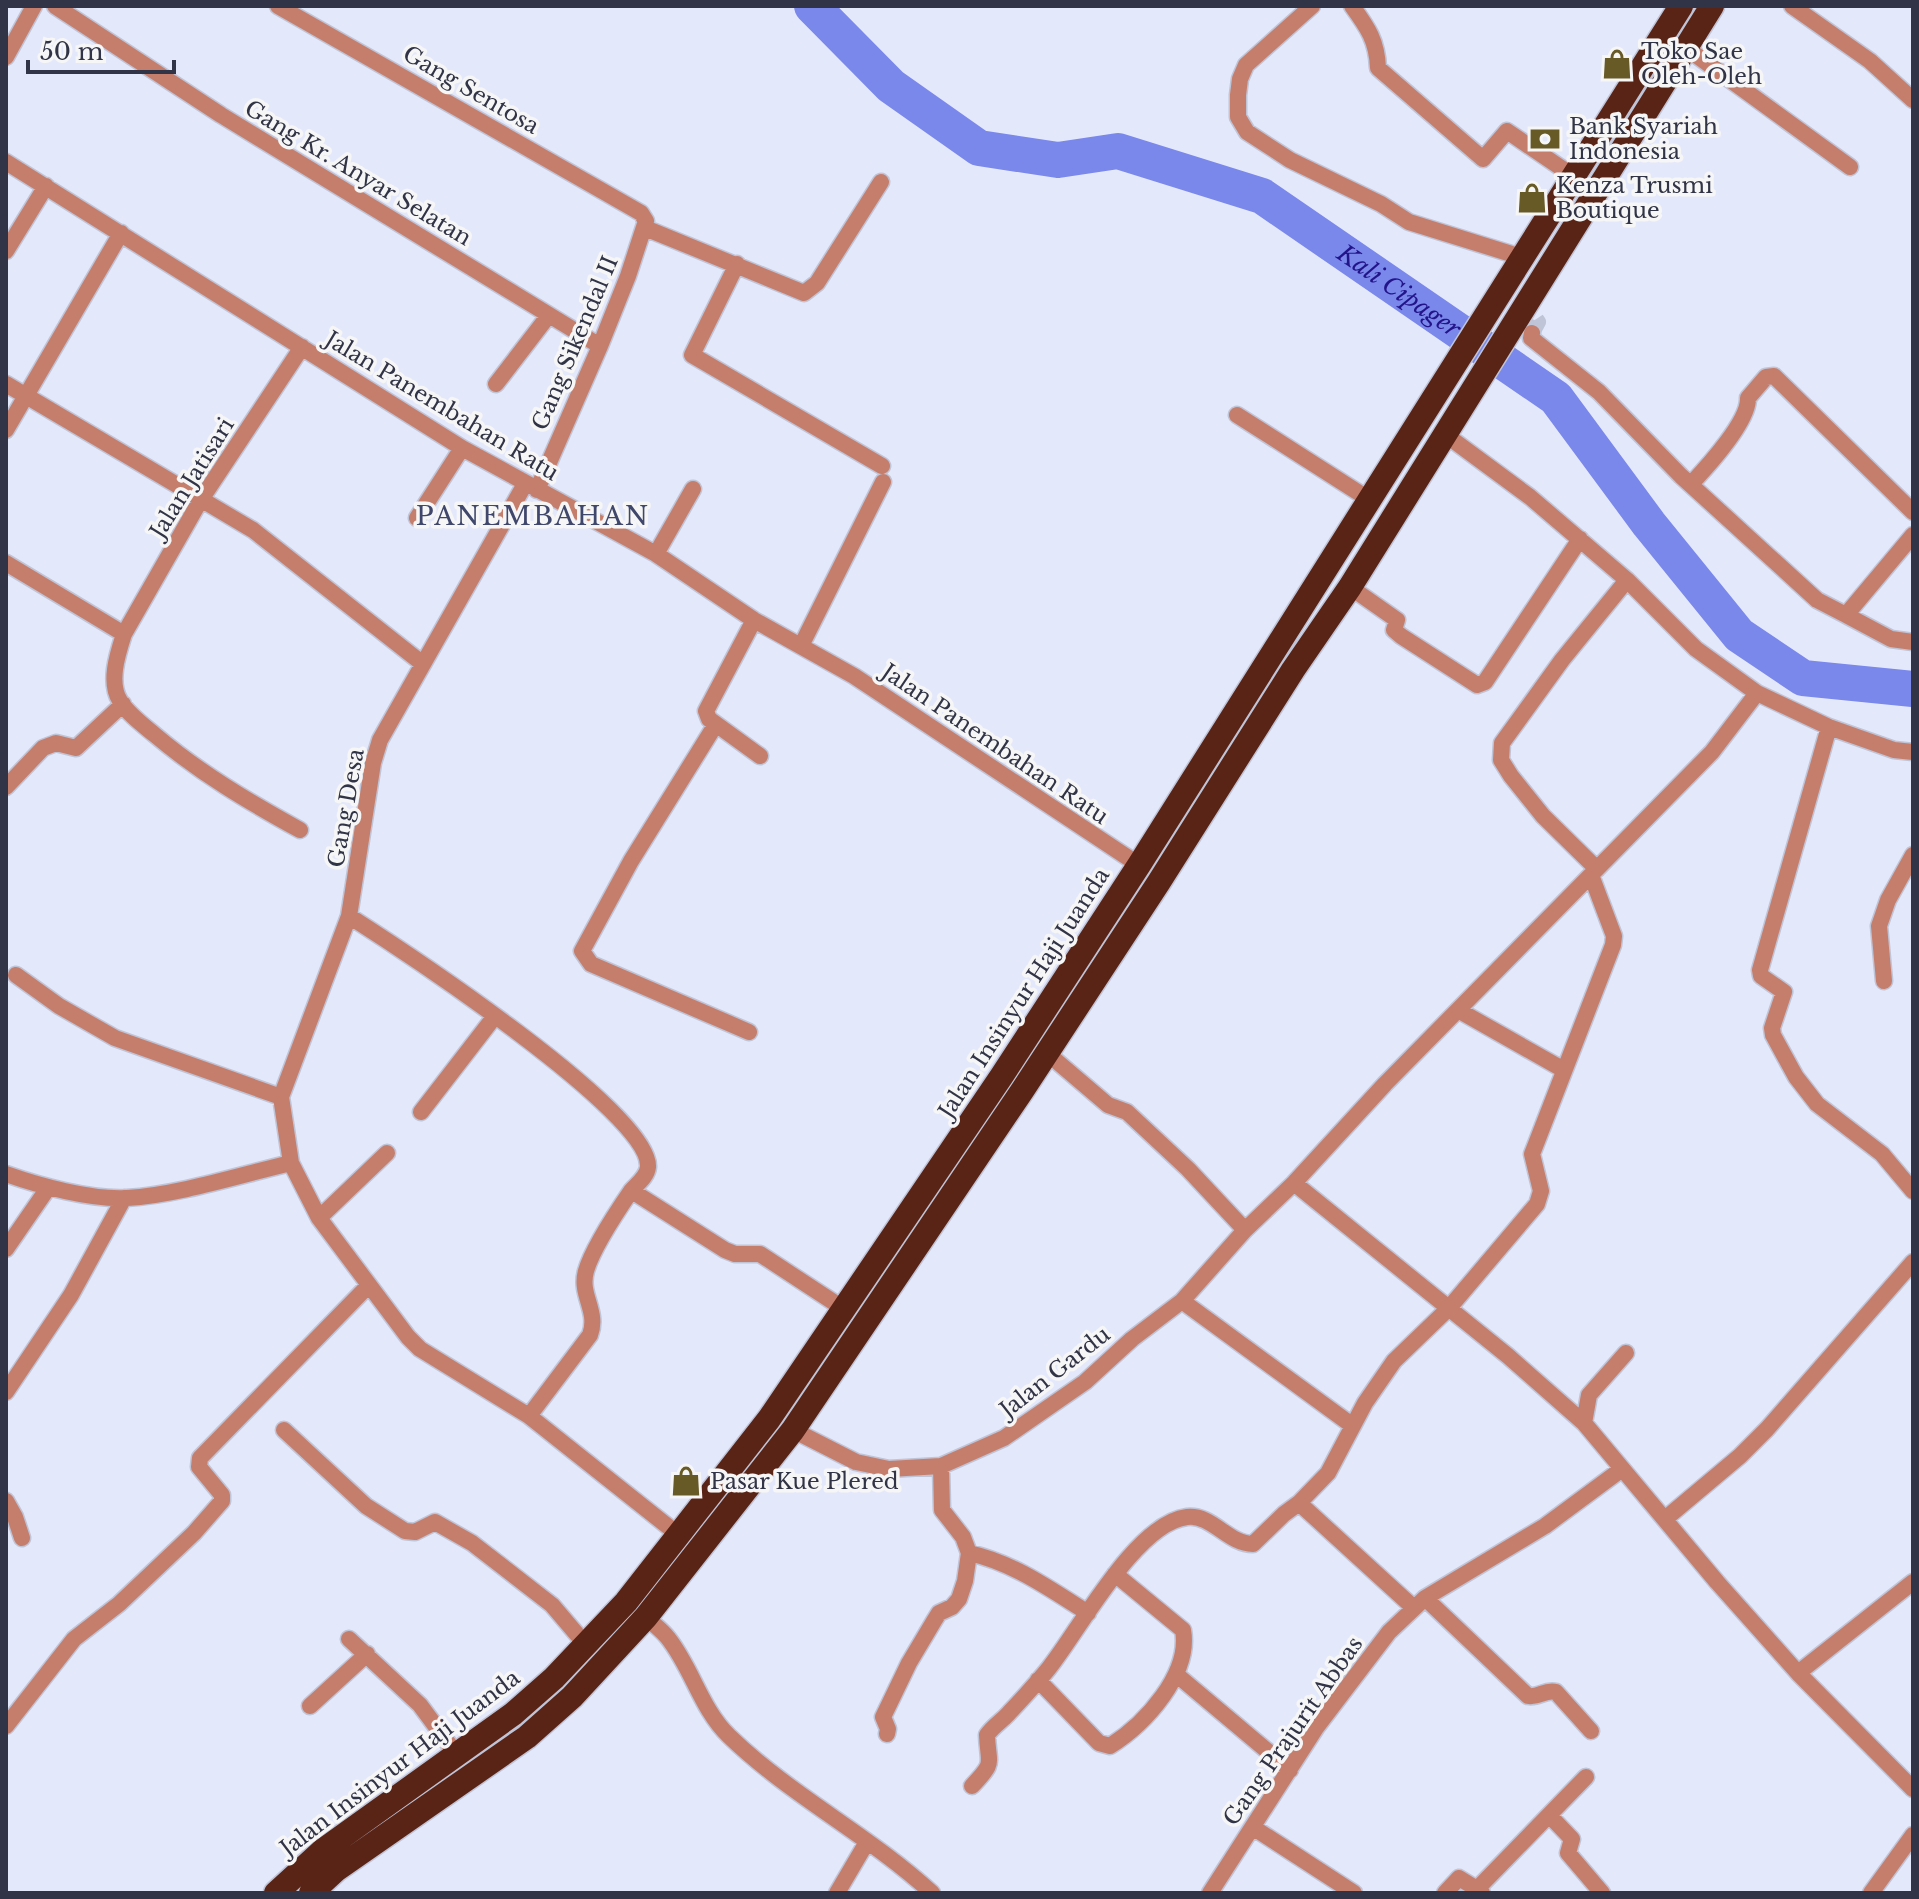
<svg xmlns="http://www.w3.org/2000/svg" width="1919" height="1899" viewBox="0 0 1919 1899" font-family="'Libre Baskerville',serif">
<style>
.lines{fill:none;stroke-linecap:round;stroke-linejoin:round}
.river{stroke:#7a88eb;stroke-width:36}
.street-tunnel{stroke:#c0c4d7;stroke-width:16;stroke-dasharray:16 8;stroke-linecap:butt}
.street-casing{stroke:#c0c4d7;stroke-width:19}
.highway-casing{stroke:#c0c4d7;stroke-width:27}
.street{stroke:#c67e6c;stroke-width:16}
.highway{stroke:#592416;stroke-width:24}
.labels{text-anchor:middle;dominant-baseline:central;stroke-width:7;stroke-linejoin:round;paint-order:stroke}
.poi-label{font-size:22px;fill:#313446;stroke:#f6f6f6;text-anchor:start}
.street-label{font-size:22px;fill:#313446;stroke:#f6f6f6}
.water-label{font-size:24px;font-style:italic;fill:#23148a;stroke:#f6f6f6}
.quarter-label{font-size:26px;letter-spacing:2px;fill:#40476c;stroke:#f6f6f6}
</style>
<rect width="100%" height="100%" fill="#e4e8fb"/>
<g class="lines">
<!-- river -->
<path class="river" id="s1" d="M812 6 891 86 979 148 1058 160 1118 151 1262 196 1556 398 1649 524 1739 635 1803 678 1913 689"/>
<!-- street-tunnel -->
<path class="street-tunnel" d="M1532 333 1538 322 1536 319"/>
<!-- street casing -->
<g class="street-casing">
<path id="street" d="M55 6 221 115 600 346
M278 6 641 213 646 221 628 276 600 346 537 490
M1312 6 1246 65 1240 79 1238 95V117L1247 132 1290 160 1381 204 1409 222 1521 257
M1352 6C1368 28 1377 41 1378 68L1483 159 1507 131 1573 176
M1792 6 1870 61 1913 100
M1685 47 1850 167
M6 57 34 6
M6 162 462 448 656 554 754 620 854 676 1139 865
M645 228 804 293 817 283 881 182
M6 251 46 186
M737 264 692 355 882 466
M1532 333 1531 338 1599 392 1681 476 1817 600 1846 615 1913 535
M6 384 253 530 423 664
M496 384 549 315
M1237 415 1370 500
M6 430 121 233
M1446 435 1530 497 1627 580 1696 649 1757 693
M525 484 380 740 373 763 349 916 281 1097 291 1163 319 1218 408 1337 420 1349 529 1416 680 1536
M1691 484C1708 466 1749 421 1748 398L1766 377 1774 376 1913 512
M417 518 462 448
M656 554 693 489
M6 563 124 634
M1350 587 1397 620 1394 630 1401 636 1477 685 1485 682 1580 539
M1846 615 1891 639 1913 642
M754 620 706 711 709 719 760 756
M801 646 883 482
M716 724 631 861 582 951 591 964 749 1032
M1829 727 1760 970 1761 976 1784 992 1772 1028 1773 1035 1796 1077 1817 1104 1882 1154 1913 1191
M6 787 43 748 56 743 76 748 123 704
M300 830C249 802 200 773 155 735 143 725 128 714 120 701 108 682 118 653 124 634L200 501 302 347
M1597 869 1543 816 1511 776 1501 760 1502 743 1562 660 1627 580
M349 916C399 948 652 1113 648 1167 647 1177 637 1184 631 1191 618 1210 592 1250 586 1271 579 1295 599 1311 590 1335L529 1416
M16 975 59 1006 115 1038 281 1097
M1884 981 1879 926 1888 900 1913 855
M1458 1010 1564 1070
M1047 1053 1108 1105 1127 1112 1188 1169 1245 1230
M421 1112 495 1016
M6 1174C40 1186 91 1200 127 1198 178 1195 240 1175 291 1163
M1294 1183 1508 1356 1584 1423 1717 1582 1798 1673 1913 1789
M632 1191 725 1250 735 1254H760L844 1309
M319 1218 387 1153
M6 1249 48 1188
M1182 1301 1353 1426
M6 1392 71 1295 124 1198
M1584 1423 1589 1395 1626 1353
M284 1430 366 1506 405 1531 415 1532 435 1522 472 1543 552 1605 586 1645
M793 1430 856 1462 889 1469 941 1466 1004 1438 1085 1382 1132 1339 1182 1301 1245 1230 1294 1183 1385 1084 1712 752 1757 693 1829 727 1894 750 1913 752
M6 1501 15 1517 22 1538
M1299 1503 1414 1608
M1665 1519 1740 1456 1767 1429 1913 1262
M969 1553C1014 1563 1050 1589 1088 1613
M1425 1598 1528 1696C1539 1698 1545 1689 1556 1692L1591 1731
M646 1617C653 1624 662 1630 668 1638 692 1668 701 1709 729 1736 791 1796 869 1835 932 1893
M349 1639 420 1705 457 1755
M1798 1673 1913 1582
M1177 1675 1290 1770
M1038 1680 1099 1743 1110 1746C1145 1724 1191 1674 1183 1630L1115 1574
M310 1706 367 1654
M6 1726 74 1639 119 1604 194 1533 222 1501V1495L199 1467 200 1458 369 1285
M887 1734 888 1729 883 1717 909 1663 934 1621 939 1613 952 1607 959 1599 965 1581 969 1553 963 1537 942 1510 941 1466
M972 1786C996 1761 988 1765 987 1735 993 1726 1002 1721 1009 1713 1022 1699 1037 1683 1049 1668 1080 1629 1136 1523 1187 1517 1212 1514 1228 1544 1253 1544L1284 1514 1299 1503 1328 1473 1365 1403 1394 1361 1449 1308 1537 1204 1541 1191 1532 1154 1534 1149 1613 945 1614 936 1591 875
M1549 1815 1572 1839 1568 1853 1602 1893
M1254 1828 1354 1893
M837 1893 867 1842
M1210 1893 1316 1728 1389 1632 1425 1598 1545 1526 1622 1469
M1445 1893 1459 1878 1477 1889
M1482 1893 1477 1889 1586 1777
M1871 1893 1913 1835"/>
</g>
<!-- highway casing -->
<g class="highway-casing">
<path id="highway" d="M276 1893 322 1851 513 1714 554 1678 626 1602 769 1419 1001 1077 1139 865 1681 6
M311 1893 336 1870 527 1737 572 1697 646 1617 793 1430 1022 1091 1159 882 1293 670 1350 587 1712 6"/>
</g>
<!-- street -->
<use href="#street" class="street"/>
<!-- highway -->
<use href="#highway" class="highway"/>
</g>
<!-- icons -->
<defs>
<g id="shop-bare" transform="scale(2.4)"><path d="M-5-2.5h2.3a2.7 3.5 0 0 1 5.4 0H5L5.5 6h-11ZM-1.5-2.5h3a1.5 2.3 0 0 0-3 0Z" fill="#675a27" stroke="#f6f6f6" stroke-width="2.5" paint-order="stroke"/></g>
<g id="bank-bare" transform="scale(2.4)"><path d="M-6-4H6V4H-6ZM0-2.3a2.3 2.3 0 1 0 0 4.6a2.3 2.3 0 1 0 0-4.6Z" fill="#675a27" stroke="#f6f6f6" stroke-width="2.5" paint-order="stroke"/></g>
</defs>
<g fill-rule="evenodd">
<use href="#shop-bare" x="1617" y="64"/>
<use href="#bank-bare" x="1545" y="139"/>
<use href="#shop-bare" x="1532" y="198"/>
<use href="#shop-bare" x="686" y="1481"/>
</g>
<g class="labels">
<!-- poi labels -->
<g class="poi-label">
<text x="1641" y="51">Toko Sae<tspan x="1641" dy="25">Oleh-Oleh</tspan></text>
<text x="1569" y="126">Bank Syariah<tspan x="1569" dy="25">Indonesia</tspan></text>
<text x="1556" y="185">Kenza Trusmi<tspan x="1556" dy="25">Boutique</tspan></text>
<text x="710" y="1481">Pasar Kue Plered</text>
</g>
<!-- street labels -->
<g class="street-label">
<text transform="translate(471 90) rotate(30)">Gang Sentosa</text>
<text transform="translate(358 173) rotate(31)">Gang Kr. Anyar Selatan</text>
<text transform="translate(575 343) rotate(-67)">Gang Sikendal II</text>
<text transform="translate(442 406) rotate(31)">Jalan Panembahan Ratu</text>
<text transform="translate(192 478) rotate(-58)">Jalan Jatisari</text>
<text transform="translate(995 744) rotate(34)">Jalan Panembahan Ratu</text>
<text transform="translate(346 808) rotate(-80)">Gang Desa</text>
<text transform="translate(1024 993) rotate(-57)">Jalan Insinyur Haji Juanda</text>
<text transform="translate(1055 1372) rotate(-38)">Jalan Gardu</text>
<text transform="translate(1293 1731) rotate(-55)">Gang Prajurit Abbas</text>
<text transform="translate(400 1763) rotate(-37)">Jalan Insinyur Haji Juanda</text>
</g>
<!-- water labels -->
<g class="water-label">
<text stroke="none"><textPath href="#s1" startOffset="678">Kali Cipager</textPath></text>
</g>
<!-- quarter labels -->
<g class="quarter-label">
<text x="533" y="516">PANEMBAHAN</text>
</g>
</g>
<!-- border -->
<rect width="1919" height="1899" fill="none" stroke="#313446" stroke-width="16"/>
<!-- scale -->
<path d="M28 60v12h146v-12" fill="none" stroke="#313446" stroke-width="4"/>
<text x="40" y="60" font-size="24" fill="#313446" stroke="#f6f6f6" stroke-width="6" paint-order="stroke">50 m</text>
</svg>
